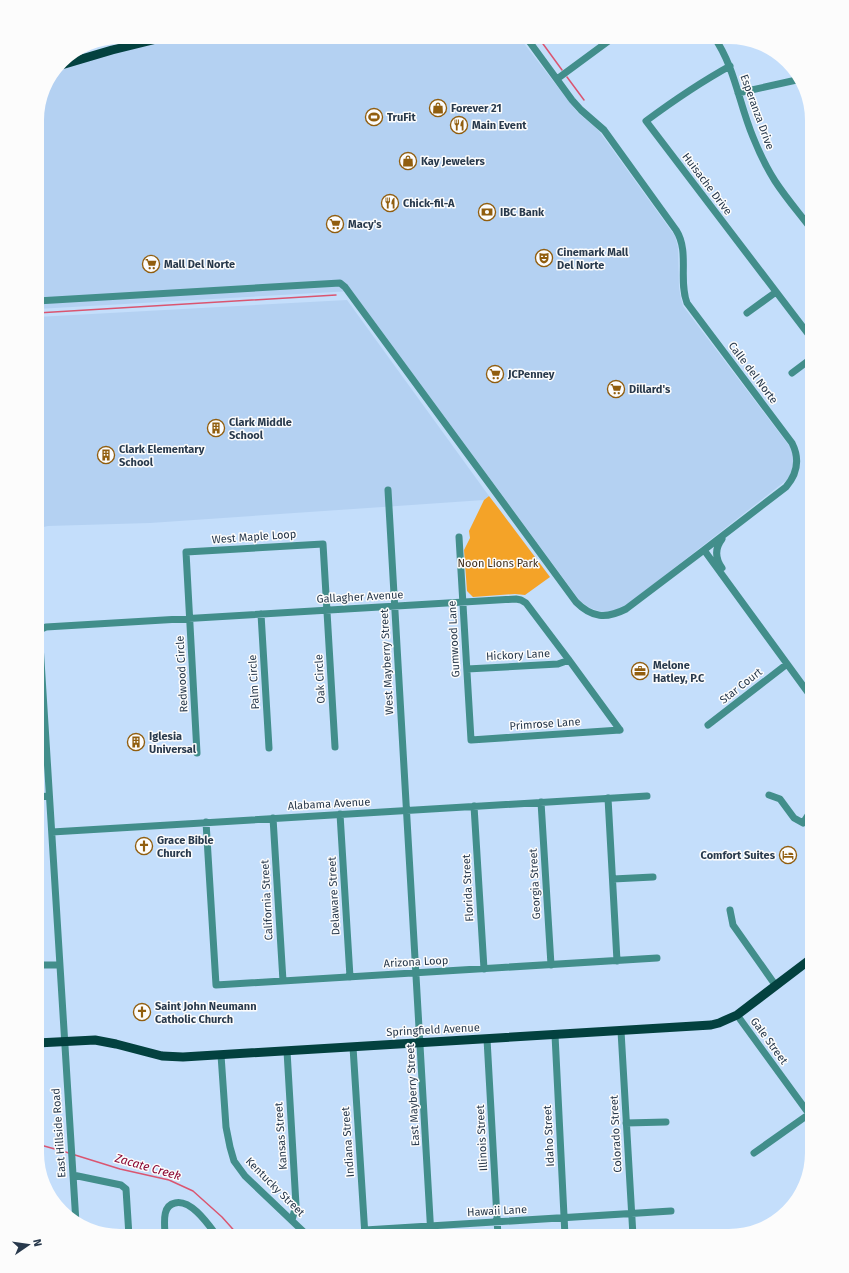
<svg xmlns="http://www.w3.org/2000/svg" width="849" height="1273" viewBox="0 0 849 1273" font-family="'Fira Sans',sans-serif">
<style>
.built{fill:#b4d1f2}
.green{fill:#f4a328}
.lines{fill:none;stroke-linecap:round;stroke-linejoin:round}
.stream{stroke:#da5570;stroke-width:1.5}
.minor{stroke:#428e8b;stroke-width:7}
.major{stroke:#03413f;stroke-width:9}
.labels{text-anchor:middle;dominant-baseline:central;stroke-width:3;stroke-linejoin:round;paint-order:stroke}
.poi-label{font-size:11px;font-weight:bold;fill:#28394c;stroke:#fcfcfc;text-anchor:start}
.street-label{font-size:11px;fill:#28394c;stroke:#fcfcfc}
.park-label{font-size:11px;fill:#3d2d1a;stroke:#fcfcfc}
.water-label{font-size:12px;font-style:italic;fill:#8c0b35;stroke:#fcfcfc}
</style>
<rect width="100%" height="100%" fill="#c4defb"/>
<!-- built -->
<path class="built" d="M186 37H519L578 113 595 127 599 131 675 236 678 247 679 288 681 298 683 306 790 447 793 455 794 466 788 479 623 608 609 612H602L590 608 580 601 352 291 37 309V115L43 88 54 72 109 54Z
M347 300 489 496 484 500 150 523 48 526 39 528 37 503V317Z"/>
<!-- green -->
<path class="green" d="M489 496 499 509 550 577 525 595 515 594 473 597 467 591 464 550 470 538 469 531 484 500Z"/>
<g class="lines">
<!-- stream -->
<path class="stream" d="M538 37 562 70
M567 77 584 100
M37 313 336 295
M37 1144 69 1153
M75 1155 120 1169 169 1180 193 1191 222 1217 239 1236"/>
<!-- minor -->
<path class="minor" d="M526 37 572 100 581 110 604 130 676 230C690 252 678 280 687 303L792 443C800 459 798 473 786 487L704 550 812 698
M714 37C735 67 739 104 753 137 759 152 766 167 775 181 786 198 800 214 812 230
M730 66C701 82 673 101 646 121L812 339
M557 79 614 37
M738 93 801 79
M37 301 340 283 345 287 576 602C592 618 606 619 626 609L704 550
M747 313 776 292
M792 373 812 358
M388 490 431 1236
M459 537 471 740 620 730
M722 568C715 558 715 548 722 539
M37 596 76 1223
M261 614 269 748
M37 631 46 627 516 599 521 600 526 603 569 660 620 730
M467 669 558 664 569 660
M708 725 787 664
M197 753 186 552 323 544 335 747
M769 795 780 799 794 818 803 823 809 814 812 812
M37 797 49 796
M608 798 617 961
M541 802 551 965
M474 806 484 969
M340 814 350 977
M273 818 283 981
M206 822 216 985 657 958
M52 832 647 796
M613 879 653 877
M730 910 733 925 776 986
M37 965H60
M737 1015 812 1118
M621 1031 633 1236
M555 1035 565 1236
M487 1039 498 1236
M353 1047 365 1236
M287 1051 296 1205 292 1220
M221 1055 226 1127 230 1147 234 1161 245 1176 308 1236
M626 1123 666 1122
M754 1153 812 1112
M73 1175 121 1185 126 1189 129 1236
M365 1230 671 1211
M165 1236C165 1225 161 1206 175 1203 191 1199 208 1224 217 1236"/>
<!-- major -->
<path class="major" d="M58 66 112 50 165 37
M37 1043 95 1040 116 1044 162 1056 183 1057 711 1025 719 1023 737 1015 812 958"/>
</g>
<!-- icons -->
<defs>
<g id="shop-ring" transform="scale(0.9)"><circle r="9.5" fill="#fcfcfc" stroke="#915e0f" stroke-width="1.5"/><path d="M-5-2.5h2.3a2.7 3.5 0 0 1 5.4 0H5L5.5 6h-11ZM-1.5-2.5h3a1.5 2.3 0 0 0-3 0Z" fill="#915e0f"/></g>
<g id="stadium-ring" transform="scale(0.9)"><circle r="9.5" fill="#fcfcfc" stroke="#915e0f" stroke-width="1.5"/><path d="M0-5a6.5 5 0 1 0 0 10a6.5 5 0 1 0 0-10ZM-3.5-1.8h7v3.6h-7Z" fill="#915e0f"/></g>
<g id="restaurant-ring" transform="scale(0.9)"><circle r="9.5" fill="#fcfcfc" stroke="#915e0f" stroke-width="1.5"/><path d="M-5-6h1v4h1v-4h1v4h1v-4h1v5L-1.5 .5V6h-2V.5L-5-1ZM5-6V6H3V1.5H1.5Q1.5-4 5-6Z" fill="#915e0f"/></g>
<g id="bank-ring" transform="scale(0.9)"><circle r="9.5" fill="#fcfcfc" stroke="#915e0f" stroke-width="1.5"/><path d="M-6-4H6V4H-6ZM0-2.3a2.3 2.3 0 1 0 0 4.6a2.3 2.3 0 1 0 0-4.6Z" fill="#915e0f"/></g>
<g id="supermarket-ring" transform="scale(0.9)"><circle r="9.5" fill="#fcfcfc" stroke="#915e0f" stroke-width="1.5"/><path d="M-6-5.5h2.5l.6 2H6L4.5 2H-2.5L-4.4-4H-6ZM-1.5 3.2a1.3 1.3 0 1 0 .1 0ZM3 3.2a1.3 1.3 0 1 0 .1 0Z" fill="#915e0f"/></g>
<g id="theatre-ring" transform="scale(0.9)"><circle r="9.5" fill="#fcfcfc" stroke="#915e0f" stroke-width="1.5"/><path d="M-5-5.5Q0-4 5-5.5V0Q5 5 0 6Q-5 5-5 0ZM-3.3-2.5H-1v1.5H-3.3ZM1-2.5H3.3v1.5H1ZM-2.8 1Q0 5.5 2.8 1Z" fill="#915e0f"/></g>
<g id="building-ring" transform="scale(0.9)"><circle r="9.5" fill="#fcfcfc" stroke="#915e0f" stroke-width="1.5"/><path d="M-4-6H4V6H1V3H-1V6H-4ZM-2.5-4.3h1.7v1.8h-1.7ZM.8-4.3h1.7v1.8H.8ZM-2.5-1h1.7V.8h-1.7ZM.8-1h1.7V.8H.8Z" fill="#915e0f"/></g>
<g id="office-ring" transform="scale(0.9)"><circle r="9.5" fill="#fcfcfc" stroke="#915e0f" stroke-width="1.5"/><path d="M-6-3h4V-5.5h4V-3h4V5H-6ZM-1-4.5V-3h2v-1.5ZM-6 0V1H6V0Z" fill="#915e0f"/></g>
<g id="church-ring" transform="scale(0.9)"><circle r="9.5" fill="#fcfcfc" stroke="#915e0f" stroke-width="1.5"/><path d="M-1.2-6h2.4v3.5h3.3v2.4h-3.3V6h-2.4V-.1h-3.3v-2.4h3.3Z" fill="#915e0f"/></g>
<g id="hotel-ring" transform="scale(0.9)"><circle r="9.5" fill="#fcfcfc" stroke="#915e0f" stroke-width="1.5"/><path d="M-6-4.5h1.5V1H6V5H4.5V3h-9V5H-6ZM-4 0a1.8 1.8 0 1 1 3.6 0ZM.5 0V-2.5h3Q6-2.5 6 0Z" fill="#915e0f"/></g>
</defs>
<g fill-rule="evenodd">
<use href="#shop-ring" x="438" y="108"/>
<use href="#stadium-ring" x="374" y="117"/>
<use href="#restaurant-ring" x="459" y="125"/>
<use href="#shop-ring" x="408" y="161"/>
<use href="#restaurant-ring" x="390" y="203"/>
<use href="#bank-ring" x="487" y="212"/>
<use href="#supermarket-ring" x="335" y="224"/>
<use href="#theatre-ring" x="544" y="258"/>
<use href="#supermarket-ring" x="151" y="264"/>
<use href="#supermarket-ring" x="495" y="374"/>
<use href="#supermarket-ring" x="616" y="389"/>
<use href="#building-ring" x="216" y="428"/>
<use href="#building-ring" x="106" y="455"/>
<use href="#office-ring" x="640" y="671"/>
<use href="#building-ring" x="136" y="742"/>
<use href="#church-ring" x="144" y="846"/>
<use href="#hotel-ring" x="788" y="855"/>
<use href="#church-ring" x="142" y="1012"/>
</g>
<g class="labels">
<!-- poi labels -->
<g class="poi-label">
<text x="451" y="108">Forever 21</text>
<text x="387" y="117">TruFit</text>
<text x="472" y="125">Main Event</text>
<text x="421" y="161">Kay Jewelers</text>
<text x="403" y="203">Chick-fil-A</text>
<text x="500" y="212">IBC Bank</text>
<text x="348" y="224">Macy's</text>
<text x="557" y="252">Cinemark Mall<tspan x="557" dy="13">Del Norte</tspan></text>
<text x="164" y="264">Mall Del Norte</text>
<text x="508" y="374">JCPenney</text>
<text x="629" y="389">Dillard's</text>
<text x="229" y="422">Clark Middle<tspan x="229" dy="13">School</tspan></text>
<text x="119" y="449">Clark Elementary<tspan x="119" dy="13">School</tspan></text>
<text x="653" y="665">Melone<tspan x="653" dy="13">Hatley, P.C</tspan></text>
<text x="149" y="736">Iglesia<tspan x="149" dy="13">Universal</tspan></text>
<text x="157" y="840">Grace Bible<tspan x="157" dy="13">Church</tspan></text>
<text x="775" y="855" text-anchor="end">Comfort Suites</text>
<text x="155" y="1006">Saint John Neumann<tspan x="155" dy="13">Catholic Church</tspan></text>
</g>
<!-- street labels -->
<g class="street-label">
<text transform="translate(757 112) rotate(70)">Esperanza Drive</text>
<text transform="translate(707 184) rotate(53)">Huisache Drive</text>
<text transform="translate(753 373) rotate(53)">Calle del Norte</text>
<text transform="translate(254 537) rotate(-4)">West Maple Loop</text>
<text transform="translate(360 597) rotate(-3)">Gallagher Avenue</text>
<text transform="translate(454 639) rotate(-93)">Gumwood Lane</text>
<text transform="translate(518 655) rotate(-3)">Hickory Lane</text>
<text transform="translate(387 662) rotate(-93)">West Mayberry Street</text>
<text transform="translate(182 674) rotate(-93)">Redwood Circle</text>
<text transform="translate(320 679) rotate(-93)">Oak Circle</text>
<text transform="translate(254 682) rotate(-93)">Palm Circle</text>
<text transform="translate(741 686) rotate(-38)">Star Court</text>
<text transform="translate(545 724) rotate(-4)">Primrose Lane</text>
<text transform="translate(329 804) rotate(-3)">Alabama Avenue</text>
<text transform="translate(535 884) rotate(-93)">Georgia Street</text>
<text transform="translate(468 888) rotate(-93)">Florida Street</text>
<text transform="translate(334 896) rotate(-93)">Delaware Street</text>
<text transform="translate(267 900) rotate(-93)">California Street</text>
<text transform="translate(416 962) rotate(-3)">Arizona Loop</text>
<text transform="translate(433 1030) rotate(-3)">Springfield Avenue</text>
<text transform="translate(769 1041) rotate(54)">Gale Street</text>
<text transform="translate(413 1095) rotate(-93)">East Mayberry Street</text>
<text transform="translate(59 1133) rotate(-94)">East Hillside Road</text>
<text transform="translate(616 1134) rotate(-93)">Colorado Street</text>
<text transform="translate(281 1136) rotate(-94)">Kansas Street</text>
<text transform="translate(549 1136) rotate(-93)">Idaho Street</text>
<text transform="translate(482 1138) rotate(-93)">Illinois Street</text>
<text transform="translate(348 1142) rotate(-94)">Indiana Street</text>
<text transform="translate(275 1187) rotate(45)">Kentucky Street</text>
<text transform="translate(497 1211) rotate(-3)">Hawaii Lane</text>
</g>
<!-- park labels -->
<g class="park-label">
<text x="498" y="563">Noon Lions Park</text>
</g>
<!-- water labels -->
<g class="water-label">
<text transform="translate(148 1167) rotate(16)">Zacate Creek</text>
</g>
</g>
<!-- crop -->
<path d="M0 0H849V1273H0ZM120 44H729A76 76 0 0 1 805 120V1153A76 76 0 0 1 729 1229H120A76 76 0 0 1 44 1153V120A76 76 0 0 1 120 44Z" fill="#fcfcfc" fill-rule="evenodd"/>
<!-- north arrow -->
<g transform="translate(28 1245) rotate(77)" stroke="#fcfcfc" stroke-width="3" paint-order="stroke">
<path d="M0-3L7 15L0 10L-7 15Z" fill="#28394c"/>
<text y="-6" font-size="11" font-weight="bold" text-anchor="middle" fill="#28394c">N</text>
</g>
</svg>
